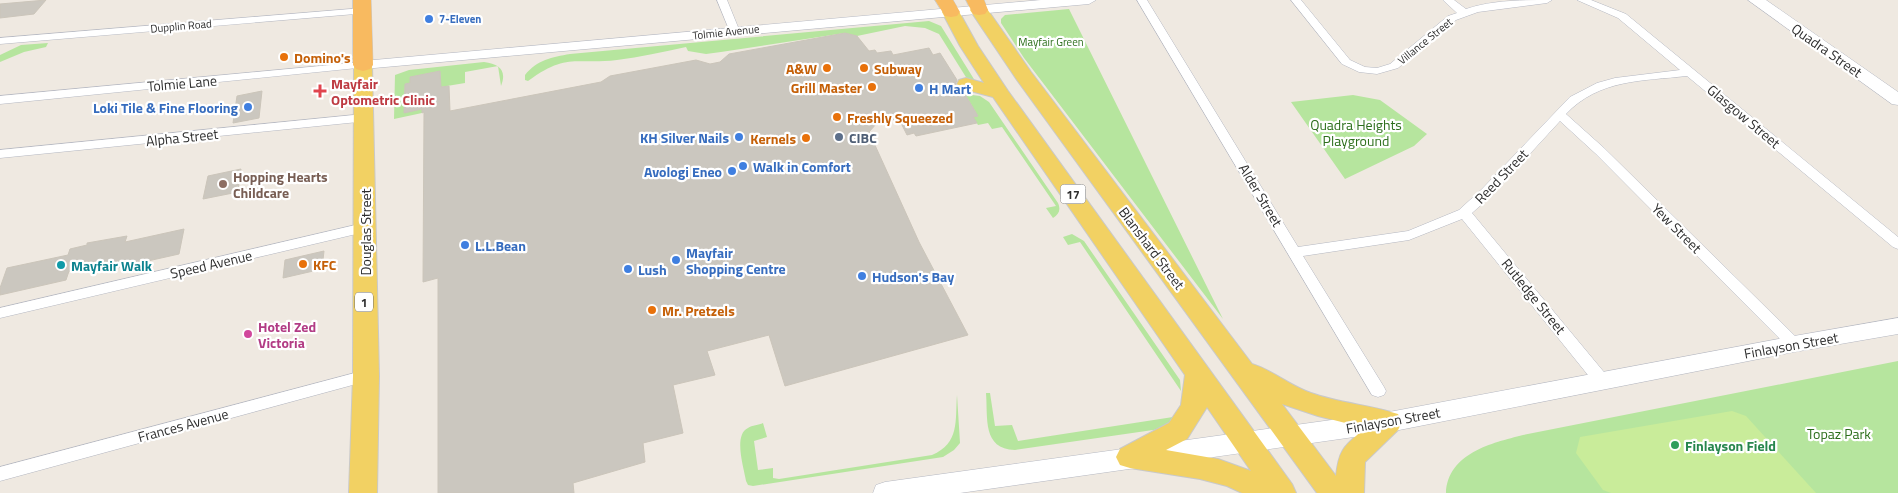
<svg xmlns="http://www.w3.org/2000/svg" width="1898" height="493" viewBox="0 0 1898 493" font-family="'Titillium Web',sans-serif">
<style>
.green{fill:#b6e59e}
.pitch{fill:#c9ec9a}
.building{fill:#cbc7bf;stroke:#cbc5ba}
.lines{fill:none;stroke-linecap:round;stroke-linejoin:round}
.minor-casing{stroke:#b4b7c1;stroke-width:1}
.tertiary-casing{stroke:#b4b7c1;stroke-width:1}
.secondary-casing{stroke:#b4b7c1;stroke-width:1}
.primary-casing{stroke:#c9c9c9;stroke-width:2}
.trunk-casing{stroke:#c9c9c9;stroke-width:1}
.minor{fill:#fff;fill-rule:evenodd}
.tertiary{fill:#fff;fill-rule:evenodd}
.secondary{fill:#fff;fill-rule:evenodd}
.primary{fill:#f2d163;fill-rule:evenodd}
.trunk{fill:#f8ba60;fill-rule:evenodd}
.shop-dot{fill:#3f7fe0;stroke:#fff;stroke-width:2}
.food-dot{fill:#e8710a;stroke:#fff;stroke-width:2}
.health-dot{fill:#e0444e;stroke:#fff;stroke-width:2}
.service-dot{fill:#5c6f8a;stroke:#fff;stroke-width:2}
.education-dot{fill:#8d6e63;stroke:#fff;stroke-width:2}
.culture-dot{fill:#0f9aa8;stroke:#fff;stroke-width:2}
.hotel-dot{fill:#d1479c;stroke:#fff;stroke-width:2}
.leisure-dot{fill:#2e9e5b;stroke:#fff;stroke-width:2}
.labels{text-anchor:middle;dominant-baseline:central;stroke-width:4.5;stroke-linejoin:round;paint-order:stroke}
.far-shop-label{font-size:11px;font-weight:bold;fill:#366cbe;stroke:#fff;text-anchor:start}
.far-street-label{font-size:11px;fill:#2e2e2e;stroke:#fff}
.far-park-label{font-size:11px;fill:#2c6e1b;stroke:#fff}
.shield{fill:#fff;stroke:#6d6d6d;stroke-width:1}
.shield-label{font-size:12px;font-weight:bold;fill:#2e2e2e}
.street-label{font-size:14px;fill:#2e2e2e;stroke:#fff}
.food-label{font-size:14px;font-weight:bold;fill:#c56008;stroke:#fff;text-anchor:start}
.health-label{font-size:14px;font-weight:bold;fill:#be3a42;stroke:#fff;text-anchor:start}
.shop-label{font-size:14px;font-weight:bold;fill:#366cbe;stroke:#fff;text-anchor:start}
.park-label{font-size:14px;fill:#2c6e1b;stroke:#fff}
.service-label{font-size:14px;font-weight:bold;fill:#4e5e75;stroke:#fff;text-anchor:start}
.education-label{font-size:14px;font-weight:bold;fill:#785e54;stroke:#fff;text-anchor:start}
.culture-label{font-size:14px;font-weight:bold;fill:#0d838f;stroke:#fff;text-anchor:start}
.hotel-label{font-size:14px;font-weight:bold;fill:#b23c85;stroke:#fff;text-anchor:start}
.leisure-label{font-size:14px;font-weight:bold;fill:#27864d;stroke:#fff;text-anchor:start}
</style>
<rect width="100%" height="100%" fill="#efe9e1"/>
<!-- green -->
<path class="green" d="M1069 9 1223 319 1024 58 1001 23V19L1005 15Z
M929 21 941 26 977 84 969 82 939 34 925 28 905 26 857 36 845 33 721 52 706 54 688 51 686 47C663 52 640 57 617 60 576 65 567 52 528 81L525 80V75C537 60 552 57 570 54Z
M48 43 46 47 24 52 0 62V55L21 45Z
M484 62C500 64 507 71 501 86L498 66 465 72V83L441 87 440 71 410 77V83L405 84 404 112 422 109V113L394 119 395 75 409 70Z
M965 94 980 96 989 102 1058 203C1061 210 1059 214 1053 218L1046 208 1056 206 1002 127 992 129 988 123 978 125 973 117 978 116Z
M1353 95 1380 100 1427 134 1414 146 1345 179 1291 102Z
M1072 234 1084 241 1180 380 1181 391 1080 242 1068 245 1063 237Z
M1898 361V493H1446C1448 453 1492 443 1523 435Z
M986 393H990L995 426 1012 425 1018 441 1173 417 1171 424 1160 429 1015 450C982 449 988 418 986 393Z
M957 395 960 443 954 450 943 457 753 486 748 485 746 481C744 468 733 435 748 428 752 425 759 425 763 423L767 437 754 441 758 470 773 468V478L779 479 932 455C960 443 955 421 957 395Z"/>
<!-- pitch -->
<path class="pitch" d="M1732 411 1746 416 1816 493H1611L1603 490 1576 453 1580 437Z"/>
<!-- building -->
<path class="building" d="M46 0 34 14 0 18V4Z
M845 33 857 36 869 51 875 50 877 53 891 51 893 55 929 48 933 55 940 53 957 80 955 85 957 89 963 91 978 116 973 117 977 123 916 136 914 133 907 135 899 119 877 123 869 132 919 242 968 335 785 386 769 335 707 351 715 375 673 385 683 433 643 443 645 462 573 483 574 493H438V278L423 282 424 112 422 113V109L404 113 405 84 410 83V77L440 71 441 87 449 86 450 111 601 82 610 76 696 60 710 64 720 62 729 54Z
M262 91 259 118 233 123 237 96Z
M241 169 238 192 203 199 208 176Z
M184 229 179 254 112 269 115 261 69 271 66 280 0 295V288L7 268 68 255 70 249 87 245V243L127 236 125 242Z
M324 251 322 269 283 278 285 260Z"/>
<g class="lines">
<!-- minor casing -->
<g class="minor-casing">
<path id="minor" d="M717 0H727L740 32 739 34H731L730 32Z
M1137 0H1147L1298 247 1408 231 1459 210 1482 189 1570 97 1597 83 1615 78 1680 70 1618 18 1577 0H1591L1626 14 1898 237V249L1893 247 1687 76C1643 81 1599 79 1566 114L1604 148 1799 340 1802 344 1799 348 1794 350 1789 348 1596 154 1560 121 1492 195 1472 213 1608 377 1610 381 1608 385 1602 387 1596 385 1462 219 1409 240 1303 256 1384 387 1386 391 1384 395 1378 397 1372 395Z
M1291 0H1301L1350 60 1365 67 1377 68 1390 64 1448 16 1457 13 1443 0H1454L1466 9C1492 0 1524 0 1552 0L1547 3 1478 12 1456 20 1398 68 1377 74 1359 72 1342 64Z
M363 8 367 9 368 11 367 13 0 44V38Z
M363 62 367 63 369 65 367 67 0 104V96Z
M364 114 370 118 368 121 0 158V150Z
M364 223 369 225 371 228 369 231 0 318V308Z
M366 370 371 372 374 376 371 380 0 481V467Z"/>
</g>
<!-- tertiary casing -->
<g class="tertiary-casing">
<path id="tertiary" d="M1041 0H1096L1089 4 363 69 358 68 356 65 358 62 363 61Z"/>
</g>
<!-- secondary casing -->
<g class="secondary-casing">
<path id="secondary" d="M1748 0H1766L1898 92V105L1892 104Z
M1898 318V334L1794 352 1389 432 960 493H873L876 485 885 482 1389 412 1794 336Z"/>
</g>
<!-- primary casing -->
<g class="primary-casing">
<path id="primary" d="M979 5 985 6 1031 72 1252 364C1272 370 1290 386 1311 393 1339 403 1370 405 1398 414L1402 422 1398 430 1365 462 1364 493H1317L1017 80 970 10 973 6ZM1282 404 1318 416 1365 428C1345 446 1339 448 1336 476Z
M951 7 957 8 978 46 1008 91 1292 484 1296 493H1242L1227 486 1200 479 1130 468 1120 465 1116 457 1120 449 1169 423 1181 405 1185 375 993 97 959 88 957 84 959 80 966 78 984 83 960 46 942 12 945 8ZM1207 407 1251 471 1218 459 1166 450 1187 439Z
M363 59 370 61 372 65 379 376 377 493H349L353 376 354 65 356 61Z"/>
</g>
<!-- trunk casing -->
<g class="trunk-casing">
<path id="trunk" d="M353 0H371L373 65 370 69 363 71 356 69 353 65Z
M935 0H953L960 12 957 16 951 17 945 16Z
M966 0H984L988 10 985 14 979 15 973 14Z"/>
</g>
<!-- minor -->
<use href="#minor" class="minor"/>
<!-- tertiary -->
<use href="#tertiary" class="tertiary"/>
<!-- secondary -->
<use href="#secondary" class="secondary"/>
<!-- primary -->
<use href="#primary" class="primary"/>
<!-- trunk -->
<use href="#trunk" class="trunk"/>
</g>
<!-- markers -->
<g class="shop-dot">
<circle cx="429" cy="19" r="5"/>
<circle cx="919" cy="88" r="5"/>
<circle cx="248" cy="107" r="5"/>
<circle cx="739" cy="137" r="5"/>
<circle cx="743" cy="166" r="5"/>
<circle cx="732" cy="171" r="5"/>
<circle cx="465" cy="245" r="5"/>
<circle cx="676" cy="260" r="5"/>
<circle cx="628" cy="269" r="5"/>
<circle cx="862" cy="276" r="5"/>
</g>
<g class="food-dot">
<circle cx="284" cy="57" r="5"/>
<circle cx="827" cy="68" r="5"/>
<circle cx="864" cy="68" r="5"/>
<circle cx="872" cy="87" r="5"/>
<circle cx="837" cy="117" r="5"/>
<circle cx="806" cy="138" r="5"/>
<circle cx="303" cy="264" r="5"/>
<circle cx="652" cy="310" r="5"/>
</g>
<path class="health-dot" d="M317.5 83.5h5v5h5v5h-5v5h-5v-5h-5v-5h5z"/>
<circle class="service-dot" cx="839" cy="137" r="5"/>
<circle class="education-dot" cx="223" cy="184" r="5"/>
<circle class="culture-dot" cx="61" cy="265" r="5"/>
<circle class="hotel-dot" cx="248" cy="334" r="5"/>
<circle class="leisure-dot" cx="1675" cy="445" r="5"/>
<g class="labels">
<!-- far-shop labels -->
<g class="far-shop-label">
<text x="439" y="19">7-Eleven</text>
</g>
<!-- far-street labels -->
<g class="far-street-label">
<text transform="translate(181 26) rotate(-5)">Dupplin Road</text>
<text transform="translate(726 32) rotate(-6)">Tolmie Avenue</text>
<text transform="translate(1425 41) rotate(-39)">Villance Street</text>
</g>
<!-- far-park labels -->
<g class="far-park-label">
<text x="1051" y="42">Mayfair Green</text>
</g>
<!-- shield labels -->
<g class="shield">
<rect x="1060.5" y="184.5" width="25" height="19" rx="4"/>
<rect x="355" y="292.5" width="18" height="19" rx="4"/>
</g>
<g class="shield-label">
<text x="1073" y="194">17</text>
<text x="364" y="302">1</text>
</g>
<!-- street labels -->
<g class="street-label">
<text transform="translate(1827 50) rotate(35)">Quadra Street</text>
<text transform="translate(182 83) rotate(-5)">Tolmie Lane</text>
<text transform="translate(1744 116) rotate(40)">Glasgow Street</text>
<text transform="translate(182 137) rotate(-6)">Alpha Street</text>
<text transform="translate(1501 176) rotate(-46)">Reed Street</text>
<text transform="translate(1261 195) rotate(59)">Alder Street</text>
<text transform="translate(1677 228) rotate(45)">Yew Street</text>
<text transform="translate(365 232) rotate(-90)">Douglas Street</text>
<text transform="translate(1152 248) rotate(53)">Blanshard Street</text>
<text transform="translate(211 264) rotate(-13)">Speed Avenue</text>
<text transform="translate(1534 296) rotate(51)">Rutledge Street</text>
<text transform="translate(1791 345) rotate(-10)">Finlayson Street</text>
<text transform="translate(1393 420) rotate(-10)">Finlayson Street</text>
<text transform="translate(183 425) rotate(-15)">Frances Avenue</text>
</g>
<!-- food labels -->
<g class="food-label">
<text x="294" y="57">Domino's</text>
<text x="817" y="68" text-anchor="end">A&amp;W</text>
<text x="874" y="68">Subway</text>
<text x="862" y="87" text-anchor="end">Grill Master</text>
<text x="847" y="117">Freshly Squeezed</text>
<text x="796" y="138" text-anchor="end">Kernels</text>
<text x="313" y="264">KFC</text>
<text x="662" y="310">Mr. Pretzels</text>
</g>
<!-- health labels -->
<g class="health-label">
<text x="331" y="83">Mayfair<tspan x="331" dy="16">Optometric Clinic</tspan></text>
</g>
<!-- shop labels -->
<g class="shop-label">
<text x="929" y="88">H Mart</text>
<text x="238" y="107" text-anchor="end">Loki Tile &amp; Fine Flooring</text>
<text x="729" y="137" text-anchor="end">KH Silver Nails</text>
<text x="753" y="166">Walk in Comfort</text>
<text x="722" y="171" text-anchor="end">Avologi Eneo</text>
<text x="475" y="245">L.L.Bean</text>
<text x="686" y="252">Mayfair<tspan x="686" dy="16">Shopping Centre</tspan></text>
<text x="638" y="269">Lush</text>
<text x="872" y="276">Hudson's Bay</text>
</g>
<!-- park labels -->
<g class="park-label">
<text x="1356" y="124">Quadra Heights<tspan x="1356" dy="16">Playground</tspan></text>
<text x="1839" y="433">Topaz Park</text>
</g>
<!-- service labels -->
<g class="service-label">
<text x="849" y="137">CIBC</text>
</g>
<!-- education labels -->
<g class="education-label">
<text x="233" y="176">Hopping Hearts<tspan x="233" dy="16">Childcare</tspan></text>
</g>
<!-- culture labels -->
<g class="culture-label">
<text x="71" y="265">Mayfair Walk</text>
</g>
<!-- hotel labels -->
<g class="hotel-label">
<text x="258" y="326">Hotel Zed<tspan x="258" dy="16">Victoria</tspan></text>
</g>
<!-- leisure labels -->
<g class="leisure-label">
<text x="1685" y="445">Finlayson Field</text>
</g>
</g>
</svg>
